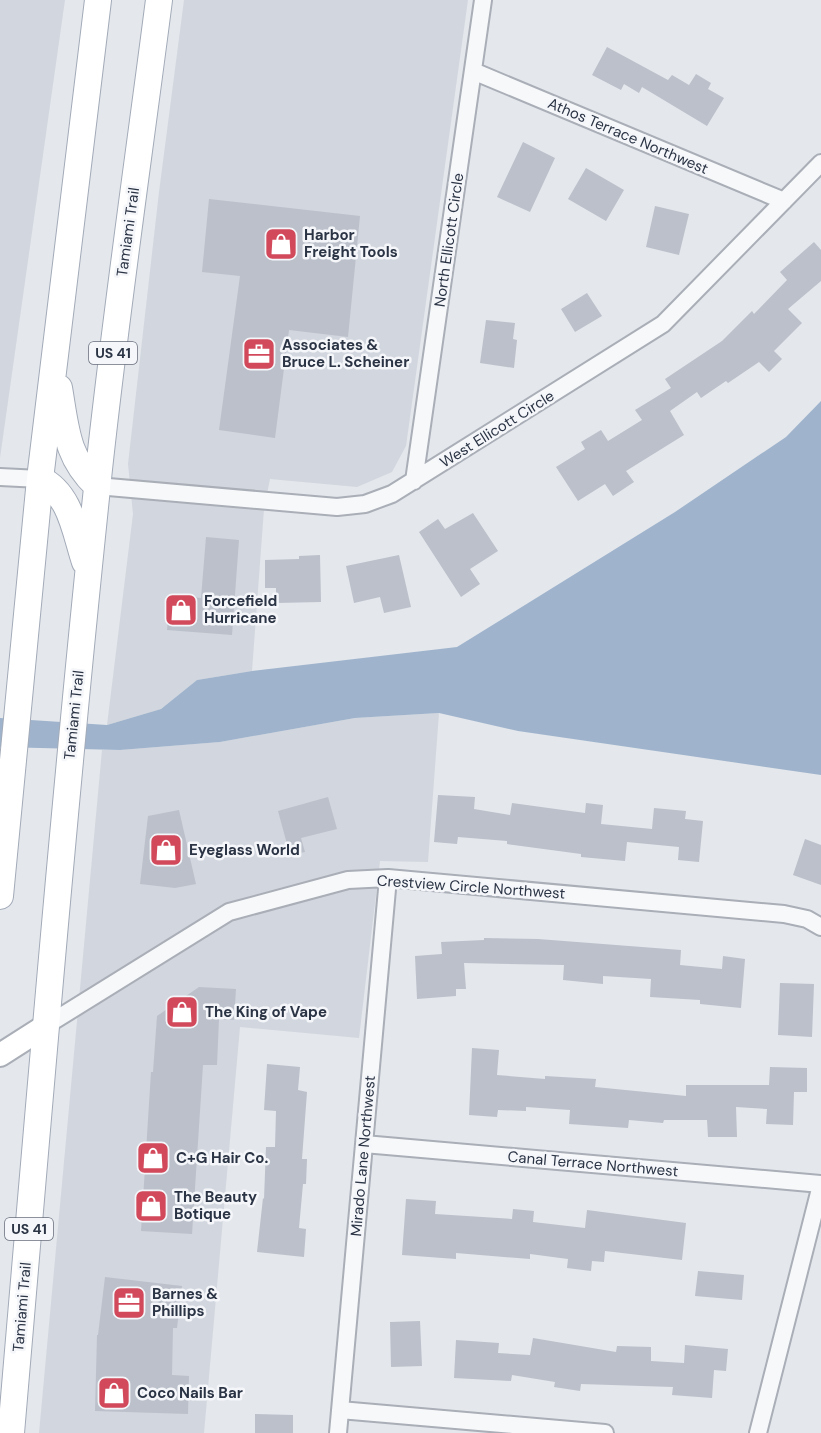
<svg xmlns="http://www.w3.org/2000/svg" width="821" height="1433" viewBox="0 0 821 1433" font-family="'DM Sans',sans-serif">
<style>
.built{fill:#d2d6de}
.water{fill:#9fb4cc}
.building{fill:#bbc0ca}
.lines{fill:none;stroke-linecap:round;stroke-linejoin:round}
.street-casing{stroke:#a9aeb7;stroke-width:20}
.secondary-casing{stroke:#a9aeb7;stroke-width:26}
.primary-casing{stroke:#a3abb8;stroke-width:28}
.street{stroke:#f7f8fa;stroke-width:16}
.secondary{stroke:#fff;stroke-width:22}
.primary{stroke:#fff;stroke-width:26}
.labels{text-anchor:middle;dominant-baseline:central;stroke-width:5;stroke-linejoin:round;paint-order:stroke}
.shield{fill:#f4f6f9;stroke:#676e7b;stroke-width:1.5}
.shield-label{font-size:14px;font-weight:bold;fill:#2b3445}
.street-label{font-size:15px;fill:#2b3445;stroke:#f4f6f9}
.poi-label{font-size:15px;font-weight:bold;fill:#2b3445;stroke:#f4f6f9;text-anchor:start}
</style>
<rect width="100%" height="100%" fill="#e4e7ec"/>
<!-- built -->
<path class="built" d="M0 0H65L0 458Z
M184 0H468L406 446 392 472 357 487 270 479 264 509 252 671 197 680 161 709 107 725 133 514 128 464 159 192Z
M439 713 428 862 380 861 359 1038 240 1027 204 1433H39L102 750H120L220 742 355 718Z"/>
<!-- water -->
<path class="water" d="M821 401V775L518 731 439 713 355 718 220 742 120 750 0 747V718L107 725 161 709 197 680 252 671 457 647 675 512 786 437Z"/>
<!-- building -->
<path class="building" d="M607 47 668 80 672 75 689 85 696 74 711 83 708 89 724 98 707 126 642 87 639 93 624 84 621 90 592 75Z
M523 142 555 158 530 212 497 197Z
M586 168 624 190 606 221 568 199Z
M209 199 360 216 348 337 289 330 275 438 219 430 240 276 202 272Z
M655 206 689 214 679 255 646 247Z
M814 242 821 250V281L788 309 802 323 774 351 782 359 769 372 759 362 728 383 726 381 701 398 697 392 670 411 684 435 626 471 634 482 613 496 605 484 578 501 556 467 585 449 581 442 601 430 608 441 642 420 635 410 671 388 665 379 722 341 752 311 754 314 787 280 780 272Z
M587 293 602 316 575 332 561 309Z
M486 320 515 323 513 339 517 340 514 368 480 363Z
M473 513 498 551 470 569 480 584 461 597 419 532 438 519 445 529Z
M206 537 239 540 232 635 167 630 170 595 201 598Z
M320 555 321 602 276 603V588H265V560L299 559V556Z
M399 555 411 607 384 613 380 597 354 603 346 566Z
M438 795 475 797 474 809 510 815 512 803 585 813 586 803 603 805 601 824 652 829 654 808 686 811 685 819 703 821 699 862 678 860 679 847 627 842 625 861 581 857V854L507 844V841L458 837 457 844 434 842Z
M328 797 337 829 301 838 305 852 290 855 278 811Z
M179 810 196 884 175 888 140 884 148 816Z
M805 839 821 845V885L793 875Z
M484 938 538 939 681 950 680 965 722 969 723 956 745 959 741 1008 700 1004V1000L650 997 651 979 603 976V984L563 980 564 965 464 963 466 989H456V996L417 999 415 956 442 954 441 942 484 940Z
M780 983 814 984 812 1037 778 1035Z
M199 987 236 989 234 1020 219 1019 217 1065H203L192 1234 141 1231 151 1072H153L157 1016Z
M472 1048 499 1050 497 1075 545 1079V1076L596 1079 595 1087 686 1096V1085H769L770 1067 807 1068V1092H794L793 1125 766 1124 767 1109 736 1107 737 1137H708L707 1120H664L663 1123 629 1120 628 1128 569 1124 570 1110 526 1107V1111L498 1110 497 1117 469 1115Z
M267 1064 300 1067 298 1090 307 1092 302 1159H307L306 1184H303L299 1228 306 1229 304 1257 257 1252 263 1198 264 1199 266 1147H275L276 1111 264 1110Z
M406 1199 436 1201 435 1214 512 1219 513 1209 534 1211 533 1222 585 1228 587 1210 686 1223 682 1260 605 1251 604 1262 592 1261 591 1271 567 1268 568 1259 530 1254V1259L456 1253V1259L402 1255Z
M698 1271 744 1275 742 1300 695 1296Z
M105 1277 182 1286 177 1328H173L172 1375 189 1376 188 1414 95 1411 97 1335H98Z
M420 1321 422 1366 391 1367 390 1322Z
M533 1338 616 1352 617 1346 651 1347V1361L684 1363 685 1345 728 1349 726 1371 714 1370 712 1398 672 1395 673 1387 581 1384 580 1391 554 1387 555 1382 512 1375 511 1381 454 1378 456 1340 499 1343 498 1353 530 1355Z
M255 1414 293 1415V1433H255Z"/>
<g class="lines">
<!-- street casing -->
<g class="street-casing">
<path id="street" d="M473 71 784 201
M0 477 40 479
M414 481 483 0
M97 486 337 507 365 504 392 494 663 324 821 163
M47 1025 229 912 348 880 388 878 784 914 807 919 821 927
M364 1144 821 1184
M340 1410 605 1433
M338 1433 388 878
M758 1433 821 1185"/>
</g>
<!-- secondary casing -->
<g class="secondary-casing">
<path id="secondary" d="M0 1055 47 1025"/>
</g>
<!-- primary casing -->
<g class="primary-casing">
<path id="primary" d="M59 388C66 428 66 457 97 486
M40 479C71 494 75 532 85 562
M0 896 40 479 98 0
M11 1433C38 1118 64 803 97 488 114 325 138 163 159 0"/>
</g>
<!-- street -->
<use href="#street" class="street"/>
<!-- secondary -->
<use href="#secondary" class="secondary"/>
<!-- primary -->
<use href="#primary" class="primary"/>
</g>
<!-- icons -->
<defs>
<g id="shop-square" transform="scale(1.725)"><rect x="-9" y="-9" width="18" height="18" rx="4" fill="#d1495b" stroke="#f4f6f9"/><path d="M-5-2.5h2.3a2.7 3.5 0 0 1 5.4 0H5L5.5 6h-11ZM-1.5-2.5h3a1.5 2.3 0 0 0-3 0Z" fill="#fff"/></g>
<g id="office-square" transform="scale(1.725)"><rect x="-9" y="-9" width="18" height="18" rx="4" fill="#d1495b" stroke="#f4f6f9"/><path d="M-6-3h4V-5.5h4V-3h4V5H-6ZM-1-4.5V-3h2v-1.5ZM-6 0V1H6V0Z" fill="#fff"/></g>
</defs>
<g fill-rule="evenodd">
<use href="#shop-square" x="281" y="244"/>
<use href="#office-square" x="259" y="354"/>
<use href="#shop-square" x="181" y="610"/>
<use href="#shop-square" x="166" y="850"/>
<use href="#shop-square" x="182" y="1012"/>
<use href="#shop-square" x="153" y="1158"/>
<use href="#shop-square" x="151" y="1206"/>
<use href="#office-square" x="129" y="1303"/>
<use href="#shop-square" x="114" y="1393"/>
</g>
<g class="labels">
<!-- shield labels -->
<g class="shield">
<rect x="89" y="342" width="48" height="22" rx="4.5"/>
<rect x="5" y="1218" width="48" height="22" rx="4.5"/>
</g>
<g class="shield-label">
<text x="113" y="353">US 41</text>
<text x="29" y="1229">US 41</text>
</g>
<!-- street labels -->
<g class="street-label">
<text transform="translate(628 136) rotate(23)">Athos Terrace Northwest</text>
<text transform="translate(128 232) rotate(-82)">Tamiami Trail</text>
<text transform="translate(449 240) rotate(-82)">North Ellicott Circle</text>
<text transform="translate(497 429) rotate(-32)">West Ellicott Circle</text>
<text transform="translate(74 715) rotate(-84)">Tamiami Trail</text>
<text transform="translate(471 887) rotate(4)">Crestview Circle Northwest</text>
<text transform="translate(363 1156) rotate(-85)">Mirado Lane Northwest</text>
<text transform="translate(593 1164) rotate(5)">Canal Terrace Northwest</text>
<text transform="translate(22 1307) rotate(-85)">Tamiami Trail</text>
</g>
<!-- poi labels -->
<g class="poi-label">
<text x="304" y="235">Harbor<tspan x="304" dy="17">Freight Tools</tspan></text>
<text x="282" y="345">Associates &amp;<tspan x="282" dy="17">Bruce L. Scheiner</tspan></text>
<text x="204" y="601">Forcefield<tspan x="204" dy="17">Hurricane</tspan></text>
<text x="189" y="850">Eyeglass World</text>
<text x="205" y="1012">The King of Vape</text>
<text x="176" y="1158">C+G Hair Co.</text>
<text x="174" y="1197">The Beauty<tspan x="174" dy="17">Botique</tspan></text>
<text x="152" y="1294">Barnes &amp;<tspan x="152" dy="17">Phillips</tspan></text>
<text x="137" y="1393">Coco Nails Bar</text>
</g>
</g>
</svg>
